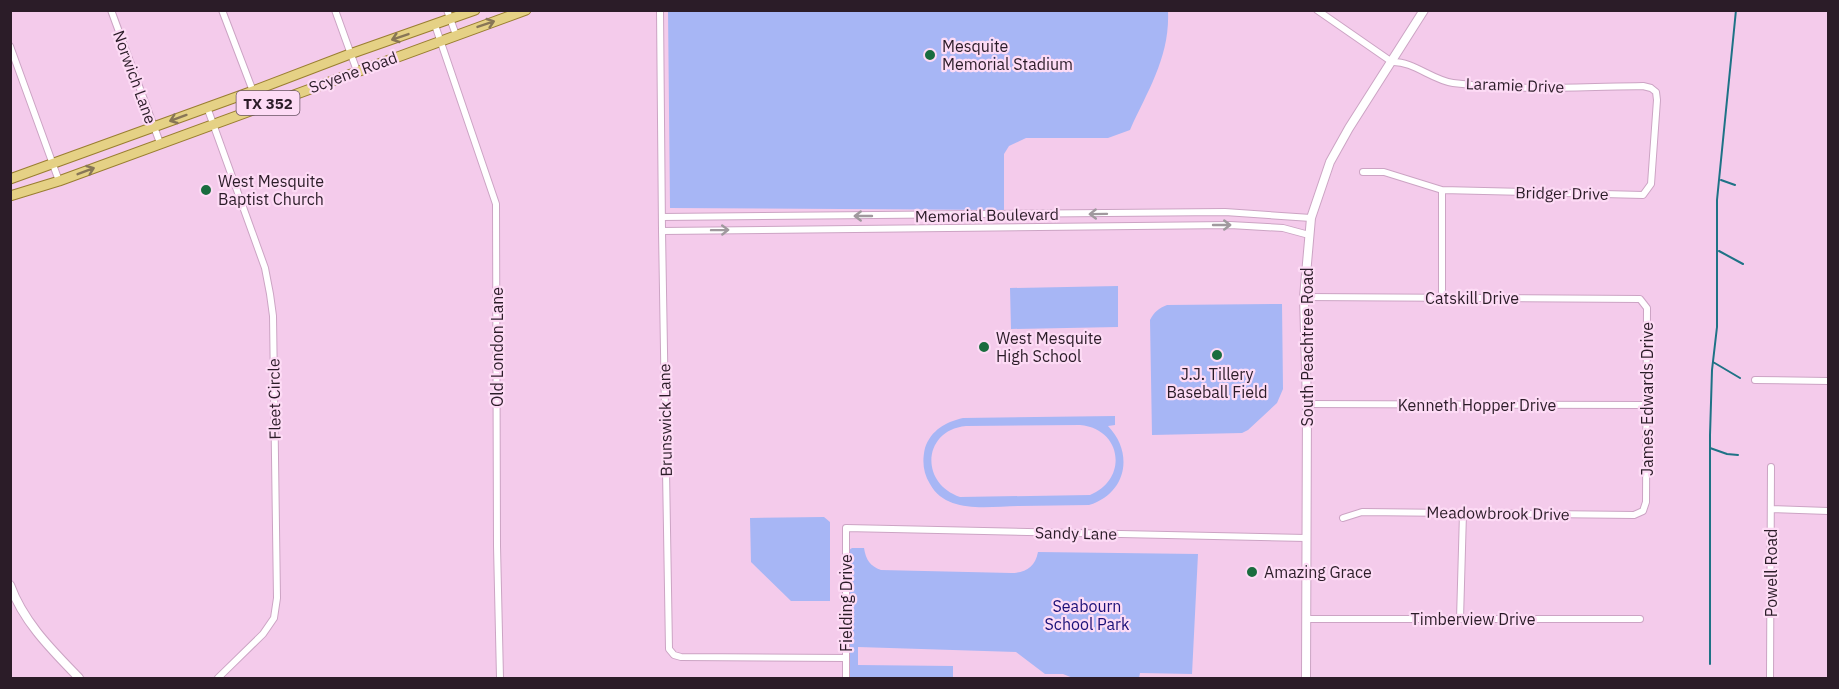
<svg xmlns="http://www.w3.org/2000/svg" width="1839" height="689" viewBox="0 0 1839 689" font-family="'IBM Plex Sans',sans-serif">
<style>
.green{fill:#a7b6f5;fill-rule:evenodd}
.lines{fill:none;stroke-linecap:round;stroke-linejoin:round}
.stream{stroke:#1e7286;stroke-width:2}
.minor-casing{stroke:#cca4c4;stroke-width:8}
.tertiary-casing{stroke:#cca4c4;stroke-width:10}
.secondary-casing{stroke:#cca4c4;stroke-width:10}
.primary-casing{stroke:#997e30;stroke-width:11}
.minor{stroke:#fff;stroke-width:6}
.tertiary{stroke:#fff;stroke-width:8}
.secondary{stroke:#fff;stroke-width:8}
.primary{stroke:#e5d185;stroke-width:9}
.oneway{stroke:#887656}
.oneway2{stroke:#a0999e}
.poi-dot{fill:#196c3e;stroke:#fddbf5;stroke-width:2}
.labels{text-anchor:middle;dominant-baseline:central;stroke-width:4.5;stroke-linejoin:round;paint-order:stroke}
.shield{fill:#fddbf5;stroke:#6a5566;stroke-width:1.5}
.shield-label{font-size:15px;font-weight:bold;fill:#2b1c28}
.poi-label{font-size:16px;fill:#2b1c28;stroke:#fddbf5;text-anchor:start}
.street-label{font-size:16px;fill:#2b1c28;stroke:#fddbf5}
.park-label{font-size:16px;fill:#1a0f77;stroke:#fddbf5}
</style>
<rect width="100%" height="100%" fill="#f4cbeb"/>
<!-- green -->
<path class="green" d="M1168 11C1170 57 1148 90 1130 130L1108 138H1026L1009 146 1004 154V210L670 208 668 11Z
M1118 286V327L1011 329 1010 288Z
M1282 304 1283 389 1277 403 1248 430 1242 433 1152 435 1150 320C1154 312 1159 308 1167 305Z
M1115 416V425L1108 426C1134 453 1127 493 1089 505 1066 505 1042 506 1019 506 990 506 947 515 930 484 923 473 922 461 925 448 931 430 946 422 963 418ZM1080 425C1123 429 1128 480 1090 495L960 497C919 483 923 430 966 426Z
M824 517 830 522V601H791L751 562 750 518Z
M852 548H864C866 560 870 566 881 570L1011 573C1026 573 1035 567 1038 552L1198 554 1192 674 1140 673 1139 678H1073L1063 674H1045L1016 652 858 647V665L953 666V678H849V550Z"/>
<g class="lines">
<!-- stream -->
<path class="stream" d="M1721 180 1735 185
M1719 251 1743 264
M1713 362 1740 378
M1710 448 1727 454 1738 455
M1710 664V435L1712 370 1717 327V200L1736 10"/>
<!-- minor casing -->
<g class="minor-casing">
<path id="minor" d="M111 10 160 143
M222 10 259 107
M335 10 357 71
M447 10 456 35
M660 10 662 231 669 649 674 655 681 657 846 658
M1317 10 1392 62C1413 61 1432 80 1453 83 1515 91 1580 87 1643 86L1651 88 1656 92 1657 100 1651 184 1643 195 1442 190 1384 172H1363
M435 25 496 204 497 546 500 678
M10 46 59 181
M207 107 265 268 270 294 273 316 277 598 274 618 263 634 218 678
M662 217 1225 212 1311 218
M662 231 1230 225 1283 228 1309 235
M1304 297 1640 299 1647 308 1646 502 1643 511 1634 515 1362 512 1343 518
M1442 298V190
M1755 380 1828 381
M1307 404 1647 405
M1771 509 1828 511
M1306 619H1640
M1460 619 1463 513
M846 678V528L1306 538
M1770 678 1771 467"/>
</g>
<!-- tertiary casing -->
<g class="tertiary-casing">
<path id="tertiary" d="M10 585C24 623 52 650 79 678"/>
</g>
<!-- secondary casing -->
<g class="secondary-casing">
<path id="secondary" d="M1306 678 1307 404 1304 297 1311 218 1330 162 1349 128 1424 10"/>
</g>
<!-- primary casing -->
<g class="primary-casing">
<path id="primary" d="M10 179 253 91 350 54 475 10
M10 196 59 181 526 10"/>
</g>
<!-- minor -->
<use href="#minor" class="minor"/>
<!-- tertiary -->
<use href="#tertiary" class="tertiary"/>
<!-- secondary -->
<use href="#secondary" class="secondary"/>
<!-- primary -->
<use href="#primary" class="primary"/>
</g>
<!-- one-way arrows -->
<defs><path id="oneway-shaft" d="M-6 0H5M1.5-3L5.5 0L1.5 3" fill="none" stroke-width="1.6" stroke-linecap="round" stroke-linejoin="round" transform="scale(1.5)"/></defs>
<g class="oneway">
<use href="#oneway-shaft" transform="translate(486 24) rotate(-19)"/>
<use href="#oneway-shaft" transform="translate(400 37) rotate(161)"/>
<use href="#oneway-shaft" transform="translate(178 118) rotate(160)"/>
<use href="#oneway-shaft" transform="translate(86 171) rotate(-21)"/>
</g>
<g class="oneway2">
<use href="#oneway-shaft" transform="translate(1098 214) rotate(179)"/>
<use href="#oneway-shaft" transform="translate(863 216) rotate(180)"/>
<use href="#oneway-shaft" transform="translate(1222 225)"/>
<use href="#oneway-shaft" transform="translate(720 230) rotate(-1)"/>
</g>
<!-- markers -->
<g class="poi-dot">
<circle cx="930" cy="55" r="6"/>
<circle cx="206" cy="190" r="6"/>
<circle cx="984" cy="347" r="6"/>
<circle cx="1217" cy="355" r="6"/>
<circle cx="1252" cy="572" r="6"/>
</g>
<g class="labels">
<!-- shield labels -->
<rect class="shield" x="236.5" y="91" width="63" height="24" rx="4.5"/>
<g class="shield-label">
<text x="268" y="103">TX 352</text>
</g>
<!-- poi labels -->
<g class="poi-label">
<text x="942" y="46">Mesquite<tspan x="942" dy="18">Memorial Stadium</tspan></text>
<text x="218" y="181">West Mesquite<tspan x="218" dy="18">Baptist Church</tspan></text>
<text x="996" y="338">West Mesquite<tspan x="996" dy="18">High School</tspan></text>
<text x="1217" y="374" text-anchor="middle">J.J. Tillery<tspan x="1217" dy="18">Baseball Field</tspan></text>
<text x="1264" y="572">Amazing Grace</text>
</g>
<!-- street labels -->
<g class="street-label">
<text transform="translate(353 72) rotate(-20)">Scyene Road</text>
<text transform="translate(135 77) rotate(70)">Norwich Lane</text>
<text transform="translate(1515 85) rotate(2)">Laramie Drive</text>
<text transform="translate(1562 193) rotate(1)">Bridger Drive</text>
<text transform="translate(987 215) rotate(-1)">Memorial Boulevard</text>
<text x="1472" y="298">Catskill Drive</text>
<text transform="translate(497 347) rotate(-90)">Old London Lane</text>
<text transform="translate(1307 347) rotate(-90)">South Peachtree Road</text>
<text transform="translate(274 399) rotate(-91)">Fleet Circle</text>
<text transform="translate(1647 399) rotate(-90)">James Edwards Drive</text>
<text x="1477" y="405">Kenneth Hopper Drive</text>
<text transform="translate(665 420) rotate(-91)">Brunswick Lane</text>
<text transform="translate(1498 513) rotate(1)">Meadowbrook Drive</text>
<text transform="translate(1076 533) rotate(1)">Sandy Lane</text>
<text transform="translate(1771 573) rotate(-90)">Powell Road</text>
<text transform="translate(846 603) rotate(-90)">Fielding Drive</text>
<text x="1473" y="619">Timberview Drive</text>
</g>
<!-- park labels -->
<g class="park-label">
<text x="1087" y="606">Seabourn<tspan x="1087" dy="18">School Park</tspan></text>
</g>
</g>
<!-- border -->
<rect width="1839" height="689" fill="none" stroke="#2b1c28" stroke-width="24"/>
</svg>
